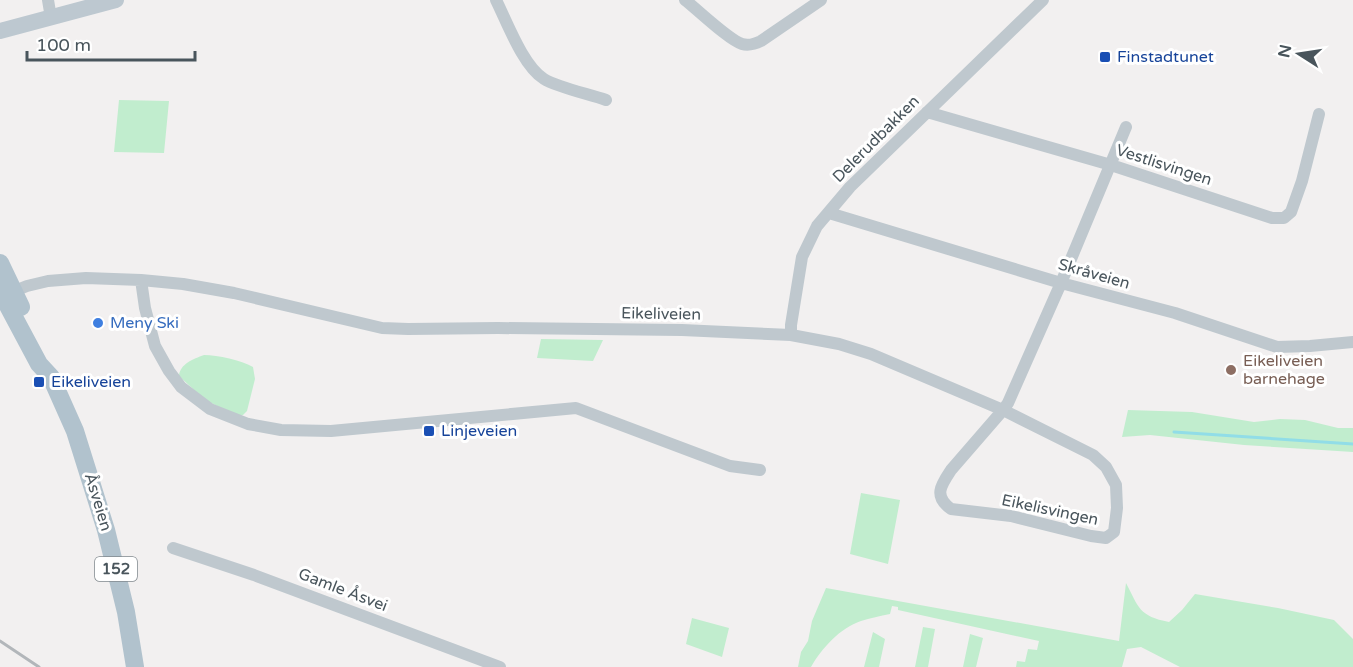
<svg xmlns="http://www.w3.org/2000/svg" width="1353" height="667" viewBox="0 0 1353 667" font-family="'Varela Round',sans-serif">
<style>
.green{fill:#c1edce}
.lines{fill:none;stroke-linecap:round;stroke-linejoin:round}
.stream{stroke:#91dde7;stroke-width:3}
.street{stroke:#bfc8ce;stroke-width:12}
.secondary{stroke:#bdc8d0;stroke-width:16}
.primary{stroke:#b1c2cd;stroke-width:18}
.rail{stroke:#b2b6ba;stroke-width:3}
.transit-dot{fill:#1a4fb4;stroke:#fff;stroke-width:2}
.shop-dot{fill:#3f7fe0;stroke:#fff;stroke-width:2}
.education-dot{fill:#8d6e63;stroke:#fff;stroke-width:2}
.labels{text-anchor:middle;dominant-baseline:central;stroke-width:6;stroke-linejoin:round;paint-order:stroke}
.shield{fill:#fff;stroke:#80888d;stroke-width:1.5}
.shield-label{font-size:15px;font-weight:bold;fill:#49555c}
.transit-label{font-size:16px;fill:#164399;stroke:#fff;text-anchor:start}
.street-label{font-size:16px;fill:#49555c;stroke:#fff}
.shop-label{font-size:16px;fill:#366cbe;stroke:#fff;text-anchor:start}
.education-label{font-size:16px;fill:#785e54;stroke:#fff;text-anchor:start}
</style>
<rect width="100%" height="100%" fill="#f2f0f0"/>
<!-- green -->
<path class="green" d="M119 100 169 101 164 153 114 152Z
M541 339 603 340 593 361 537 358Z
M204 355C218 355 241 360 253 367L255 379 247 411 243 415 238 416 205 400 179 376C180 364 193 359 204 355Z
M1128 410 1192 412 1254 422 1280 419 1305 420 1338 428H1353V452L1244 445 1150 435 1122 437Z
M861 493 900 500 888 564 850 554Z
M1126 583C1139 608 1139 616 1169 622L1182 610 1195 594 1278 608 1334 620 1353 639V667H1180L1141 647 1127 649 1122 667H1016L1017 661 1025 662 1028 649 1037 650 1039 641 898 610V607L892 606 890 614C880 616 870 618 861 621 840 628 822 648 811 667H798L801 652 808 641 812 621 826 588 1119 641Z
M692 618 729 628 722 657 686 644Z
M923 627 935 629 928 667H915Z
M873 632 885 639 879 667H864Z
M970 634 983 638 976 667H963Z"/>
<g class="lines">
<!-- stream -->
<path class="stream" d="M1174 432 1353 444"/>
<!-- street -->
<path class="street" d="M48 0 51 18
M496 0C507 22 523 66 544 79 559 88 589 94 606 100
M685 0C698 10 729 40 742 44 749 46 755 44 761 41L821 0
M927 112 1111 165 1272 218H1284L1291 212 1302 181 1319 114
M829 213 1061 283 1175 313 1277 347 1310 346 1353 342
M141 280 145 308 155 346 169 371 181 387 210 409 248 424 281 430 331 431 576 408 730 466 760 470
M7 294 27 286 48 281 86 278 141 280 183 284 234 293 382 328 408 329 498 328 682 330 791 335 839 344 871 354 1003 410 1008 403 1061 283 1126 127
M791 335V325L802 257 817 226 850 187 1043 0
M1003 410 1093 455 1106 467 1116 485 1117 508 1114 532 1106 538 1091 536 1011 516 951 509C933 496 941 485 951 470Z
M173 548 254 575 500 667"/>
<!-- secondary -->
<path class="secondary" d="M0 31 116 0"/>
<!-- primary -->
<path class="primary" d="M0 263 21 307
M0 291 39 364 51 377 75 431 106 530 126 612 135 667"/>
<!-- rail -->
<path class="rail" d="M0 641 39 667"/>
</g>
<!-- markers -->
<g class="transit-dot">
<rect x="1099" y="51" width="12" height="12" rx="3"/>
<rect x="33" y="376" width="12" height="12" rx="3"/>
<rect x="423" y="425" width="12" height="12" rx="3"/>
</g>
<circle class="shop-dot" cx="98" cy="323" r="6"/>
<circle class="education-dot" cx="1231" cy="370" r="6"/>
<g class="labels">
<!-- shield labels -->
<rect class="shield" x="95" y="557" width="42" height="24" rx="4.5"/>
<g class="shield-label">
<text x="116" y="569">152</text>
</g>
<!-- transit labels -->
<g class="transit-label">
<text x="1117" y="57">Finstadtunet</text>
<text x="51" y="382">Eikeliveien</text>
<text x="441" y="431">Linjeveien</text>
</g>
<!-- street labels -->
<g class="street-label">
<text transform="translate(876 139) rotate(-45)">Delerudbakken</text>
<text transform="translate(1164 165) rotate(18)">Vestlisvingen</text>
<text transform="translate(1094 274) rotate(16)">Skråveien</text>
<text transform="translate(661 314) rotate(1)">Eikeliveien</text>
<text transform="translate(98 502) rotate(73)">Åsveien</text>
<text transform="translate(1050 510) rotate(12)">Eikelisvingen</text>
<text transform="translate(343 590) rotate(21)">Gamle Åsvei</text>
</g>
<!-- shop labels -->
<g class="shop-label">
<text x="110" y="323">Meny Ski</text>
</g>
<!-- education labels -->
<g class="education-label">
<text x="1243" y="361">Eikeliveien<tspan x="1243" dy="18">barnehage</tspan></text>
</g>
</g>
<!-- north arrow -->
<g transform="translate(1299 54) rotate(282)" stroke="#ffffff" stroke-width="4.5" paint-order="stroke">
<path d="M0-4.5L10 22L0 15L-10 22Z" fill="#49555c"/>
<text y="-9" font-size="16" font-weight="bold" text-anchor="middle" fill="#49555c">N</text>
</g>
<!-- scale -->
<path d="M27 51v9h168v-9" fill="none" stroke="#49555c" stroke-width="3"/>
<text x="36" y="51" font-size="18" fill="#49555c" stroke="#ffffff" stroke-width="4.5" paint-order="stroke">100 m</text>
</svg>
